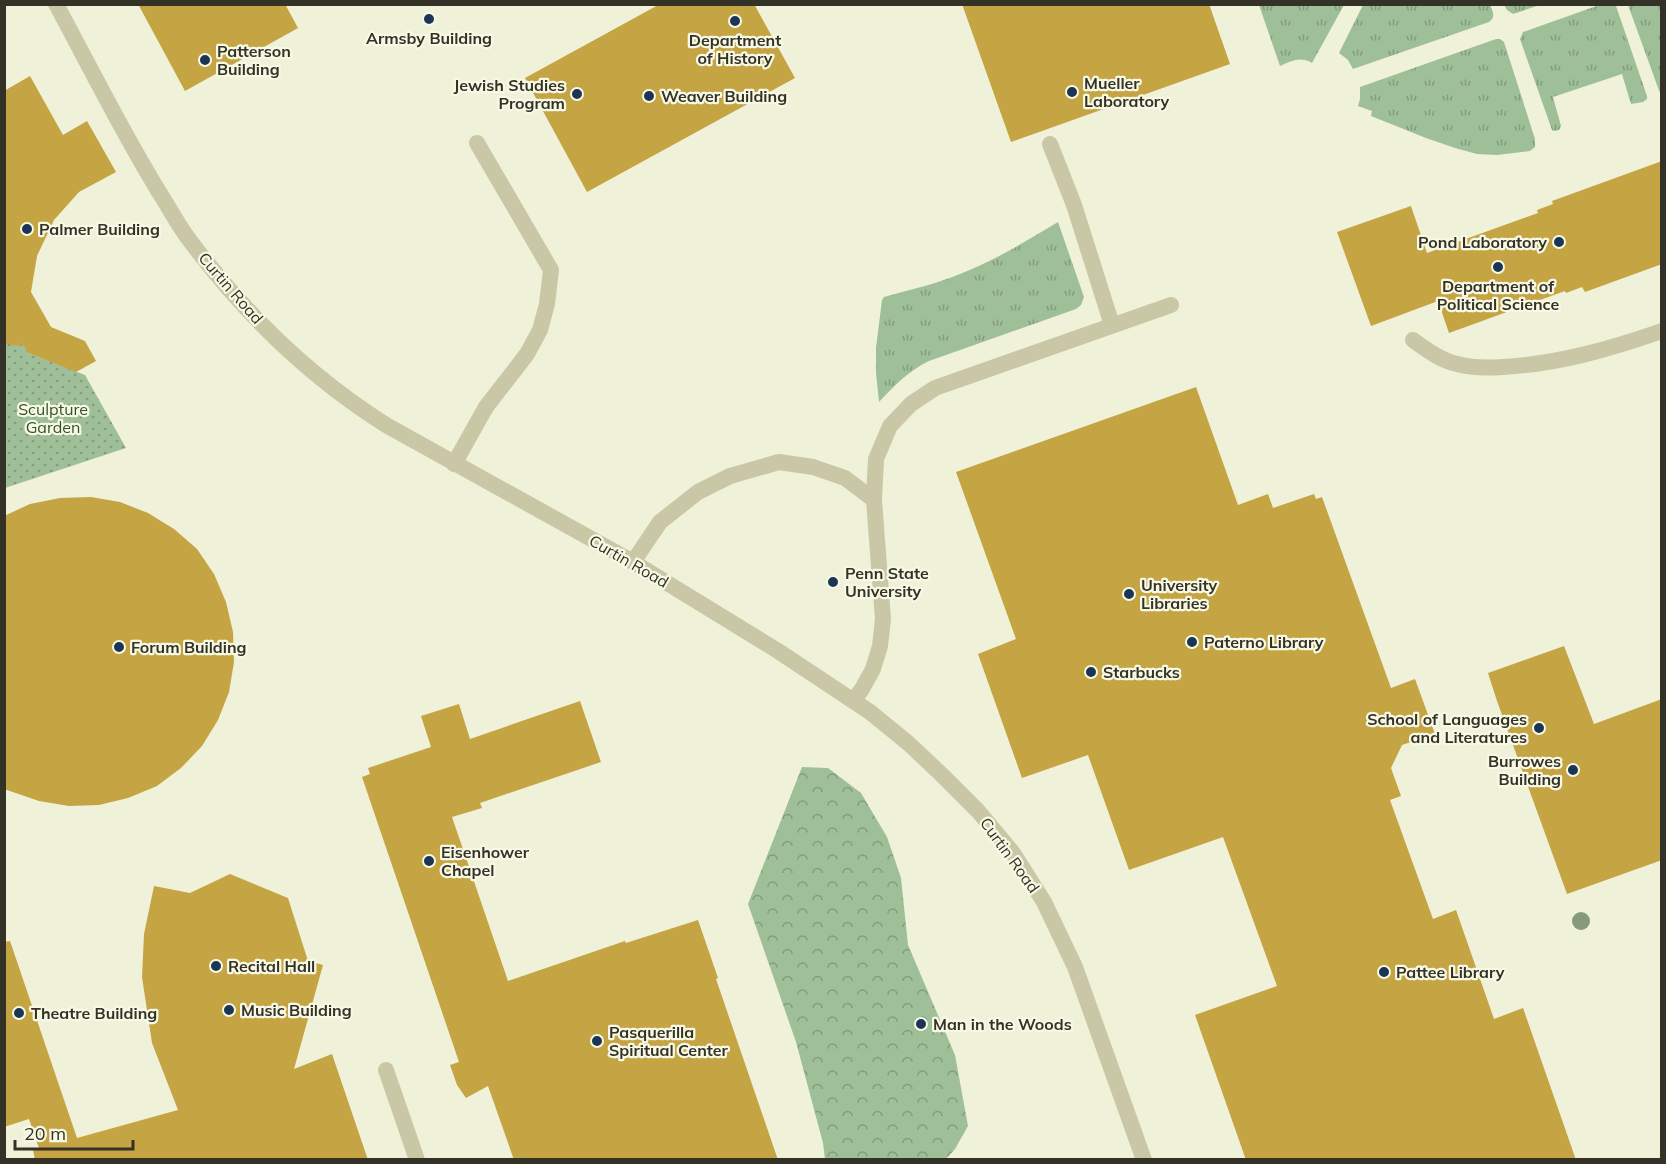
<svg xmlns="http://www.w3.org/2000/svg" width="1666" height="1164" viewBox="0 0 1666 1164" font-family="Mulish,sans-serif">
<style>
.grass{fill:url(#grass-tufts)}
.forest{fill:url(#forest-crowns)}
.park{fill:url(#park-dots)}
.building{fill:#c5a443}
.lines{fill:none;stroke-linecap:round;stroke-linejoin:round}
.service{stroke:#c9c7a5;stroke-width:16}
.minor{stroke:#c9c7a5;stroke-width:16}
.tree{fill:#869a79}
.poi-dot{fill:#1c3555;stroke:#f8f9e5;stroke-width:2}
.labels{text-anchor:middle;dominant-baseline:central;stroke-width:4.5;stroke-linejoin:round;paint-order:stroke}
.poi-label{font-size:16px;font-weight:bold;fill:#343226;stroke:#f8f9e5;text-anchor:start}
.street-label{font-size:16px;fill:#343226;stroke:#f8f9e5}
.park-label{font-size:16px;fill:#2f522a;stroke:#f8f9e5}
</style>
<defs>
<pattern id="grass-tufts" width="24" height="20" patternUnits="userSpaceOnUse" patternTransform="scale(1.5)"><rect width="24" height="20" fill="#9fbf99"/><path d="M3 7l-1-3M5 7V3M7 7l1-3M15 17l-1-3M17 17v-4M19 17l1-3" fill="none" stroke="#829c7d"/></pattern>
<pattern id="forest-crowns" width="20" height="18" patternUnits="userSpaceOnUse" patternTransform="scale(1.5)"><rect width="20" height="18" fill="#9fbf99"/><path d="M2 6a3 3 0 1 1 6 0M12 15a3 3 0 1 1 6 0" fill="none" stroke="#829c7d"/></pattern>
<pattern id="park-dots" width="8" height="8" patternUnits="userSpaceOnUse" patternTransform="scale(1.5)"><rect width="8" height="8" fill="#9fbf99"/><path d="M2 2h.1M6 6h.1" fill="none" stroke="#829c7d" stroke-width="1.8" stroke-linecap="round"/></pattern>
</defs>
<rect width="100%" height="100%" fill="#f0f1d9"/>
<!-- grass -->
<path class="grass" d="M1602 4 1615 5 1616 6 1647 96V99L1643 102 1631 104 1622 74 1553 97 1561 126 1559 130 1554 131 1552 130 1520 39 1523 32Z
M1259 5V4L1344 5 1312 63C1300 56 1292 61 1280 66Z
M1363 5H1490C1493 12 1496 17 1489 22L1353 69 1348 60 1339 53Z
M1504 5V4L1540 5 1513 14 1507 10Z
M1628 5H1661V96Z
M1496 39H1500L1504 42 1535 139V147L1530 151 1497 155 1477 154 1455 148 1426 138 1371 116 1372 111 1358 106 1360 99V87Z
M1058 222 1084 297 1081 305 1076 309 929 361C908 371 894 386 879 402L876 373V348L882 300 884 297C913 289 944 282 972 269 1002 256 1030 239 1058 222Z"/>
<!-- forest -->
<path class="forest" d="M802 767 828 768 861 793 887 837 901 878 908 945 955 1055 968 1126 955 1149 946 1159H825L823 1143 796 1042 748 904Z"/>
<!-- park -->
<path class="park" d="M16 333 28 353 85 375 126 448 5 488V339Z"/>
<!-- building -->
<path class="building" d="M138 4H285L298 28 185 91Z
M660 4H754L795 78 587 192 525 78Z
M962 4H1209L1230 64 1011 142Z
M30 76 63 135 87 121 116 172 79 192 54 220 37 256 31 292 51 327 85 341 96 361 76 372 28 353 21 342V346L4 344V91Z
M1662 161V264L1585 292 1582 287 1566 293 1565 291 1449 333 1438 301 1371 326 1337 232 1411 206 1427 253 1538 213 1537 210 1553 204 1552 201Z
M1196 387 1238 505 1268 494 1273 508 1314 494 1316 499 1322 497 1391 688 1415 679 1435 734 1402 745 1391 768 1401 796 1390 800 1433 919 1456 910 1494 1019 1523 1008 1576 1160H1246L1195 1015 1277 986 1223 837 1129 870 1088 755 1022 778 978 654 1016 639 956 472Z
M91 497 120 502 148 513 174 529 197 549 214 574 226 602 233 632 234 662 229 692 218 720 202 746 181 768 157 786 128 798 99 805 69 806 39 801 4 789V516L30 504 60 498Z
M1564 646 1594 724 1662 699V860L1567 894 1497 701 1488 673Z
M580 701 601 762 480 803 482 808 452 817 508 981 625 941 626 943 698 920 718 978 716 979 778 1160H514L488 1086 466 1098 457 1085 450 1065 459 1062 362 777 370 774 368 768 431 747 421 716 459 704 470 739Z
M230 874 288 898 308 961 323 965 294 1069 332 1054 368 1160H35L33 1150 39 1148 29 1119 4 1127V942L10 941 77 1138 178 1110 152 1043 142 977 144 934 154 886 190 893Z"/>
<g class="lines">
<!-- service -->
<path class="service" d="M1050 144 1074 205 1112 325
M1413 340C1427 350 1440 360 1457 364 1472 368 1489 368 1503 367 1558 364 1610 349 1662 331
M454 464 486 407 527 354 540 330 547 304 551 270 477 143
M633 562 660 522 698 492 730 476 779 462 813 467 845 478 874 500
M854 700 862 689 873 669 880 646 883 619 874 500 876 459 890 426 911 404 935 388 1171 305
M386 1070 417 1160"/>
<!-- minor -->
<path class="minor" d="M56 4C90 67 122 132 159 192 170 209 179 227 191 242 245 314 310 377 386 425L633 562 778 651 870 712 908 743 942 775 978 811 1013 853 1044 902 1075 967 1144 1160"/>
</g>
<!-- trees -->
<circle class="tree" cx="1581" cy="921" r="9"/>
<!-- markers -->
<g class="poi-dot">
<circle cx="429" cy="19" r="6"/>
<circle cx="735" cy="21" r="6"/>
<circle cx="205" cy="60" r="6"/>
<circle cx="1072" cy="92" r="6"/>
<circle cx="577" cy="94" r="6"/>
<circle cx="649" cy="96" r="6"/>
<circle cx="27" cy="229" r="6"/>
<circle cx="1559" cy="242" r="6"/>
<circle cx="1498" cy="267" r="6"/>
<circle cx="833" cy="582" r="6"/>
<circle cx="1129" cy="594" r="6"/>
<circle cx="1192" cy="642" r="6"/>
<circle cx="119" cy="647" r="6"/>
<circle cx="1091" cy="672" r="6"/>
<circle cx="1539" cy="728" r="6"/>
<circle cx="1573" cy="770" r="6"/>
<circle cx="429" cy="861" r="6"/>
<circle cx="216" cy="966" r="6"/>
<circle cx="1384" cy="972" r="6"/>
<circle cx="229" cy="1010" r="6"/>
<circle cx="19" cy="1013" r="6"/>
<circle cx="921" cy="1024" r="6"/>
<circle cx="597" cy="1041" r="6"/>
</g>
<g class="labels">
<!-- poi labels -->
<g class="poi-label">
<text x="429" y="38" text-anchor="middle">Armsby Building</text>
<text x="735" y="40" text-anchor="middle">Department<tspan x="735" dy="18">of History</tspan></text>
<text x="217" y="51">Patterson<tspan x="217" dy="18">Building</tspan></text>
<text x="1084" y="83">Mueller<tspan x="1084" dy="18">Laboratory</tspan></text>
<text x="565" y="85" text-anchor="end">Jewish Studies<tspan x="565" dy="18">Program</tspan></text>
<text x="661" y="96">Weaver Building</text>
<text x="39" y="229">Palmer Building</text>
<text x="1547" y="242" text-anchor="end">Pond Laboratory</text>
<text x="1498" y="286" text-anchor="middle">Department of<tspan x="1498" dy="18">Political Science</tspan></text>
<text x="845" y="573">Penn State<tspan x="845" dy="18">University</tspan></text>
<text x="1141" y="585">University<tspan x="1141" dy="18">Libraries</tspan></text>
<text x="1204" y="642">Paterno Library</text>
<text x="131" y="647">Forum Building</text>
<text x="1103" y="672">Starbucks</text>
<text x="1527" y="719" text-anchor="end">School of Languages<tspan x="1527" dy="18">and Literatures</tspan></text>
<text x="1561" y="761" text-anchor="end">Burrowes<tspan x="1561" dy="18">Building</tspan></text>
<text x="441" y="852">Eisenhower<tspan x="441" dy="18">Chapel</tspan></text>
<text x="228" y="966">Recital Hall</text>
<text x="1396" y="972">Pattee Library</text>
<text x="241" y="1010">Music Building</text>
<text x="31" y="1013">Theatre Building</text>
<text x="933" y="1024">Man in the Woods</text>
<text x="609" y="1032">Pasquerilla<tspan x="609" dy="18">Spiritual Center</tspan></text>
</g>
<!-- street labels -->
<g class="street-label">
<text transform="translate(231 288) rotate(49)">Curtin Road</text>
<text transform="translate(629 561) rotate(30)">Curtin Road</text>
<text transform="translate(1010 855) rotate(54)">Curtin Road</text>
</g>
<!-- park labels -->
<g class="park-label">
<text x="53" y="409">Sculpture<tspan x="53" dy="18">Garden</tspan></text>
</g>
</g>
<!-- border -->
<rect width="1666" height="1164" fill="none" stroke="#343226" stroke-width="12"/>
<!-- scale -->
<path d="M15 1140v9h118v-9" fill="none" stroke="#343226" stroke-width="3"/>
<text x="24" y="1140" font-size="18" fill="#343226" stroke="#f8f9e5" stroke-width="4.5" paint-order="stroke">20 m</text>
</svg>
